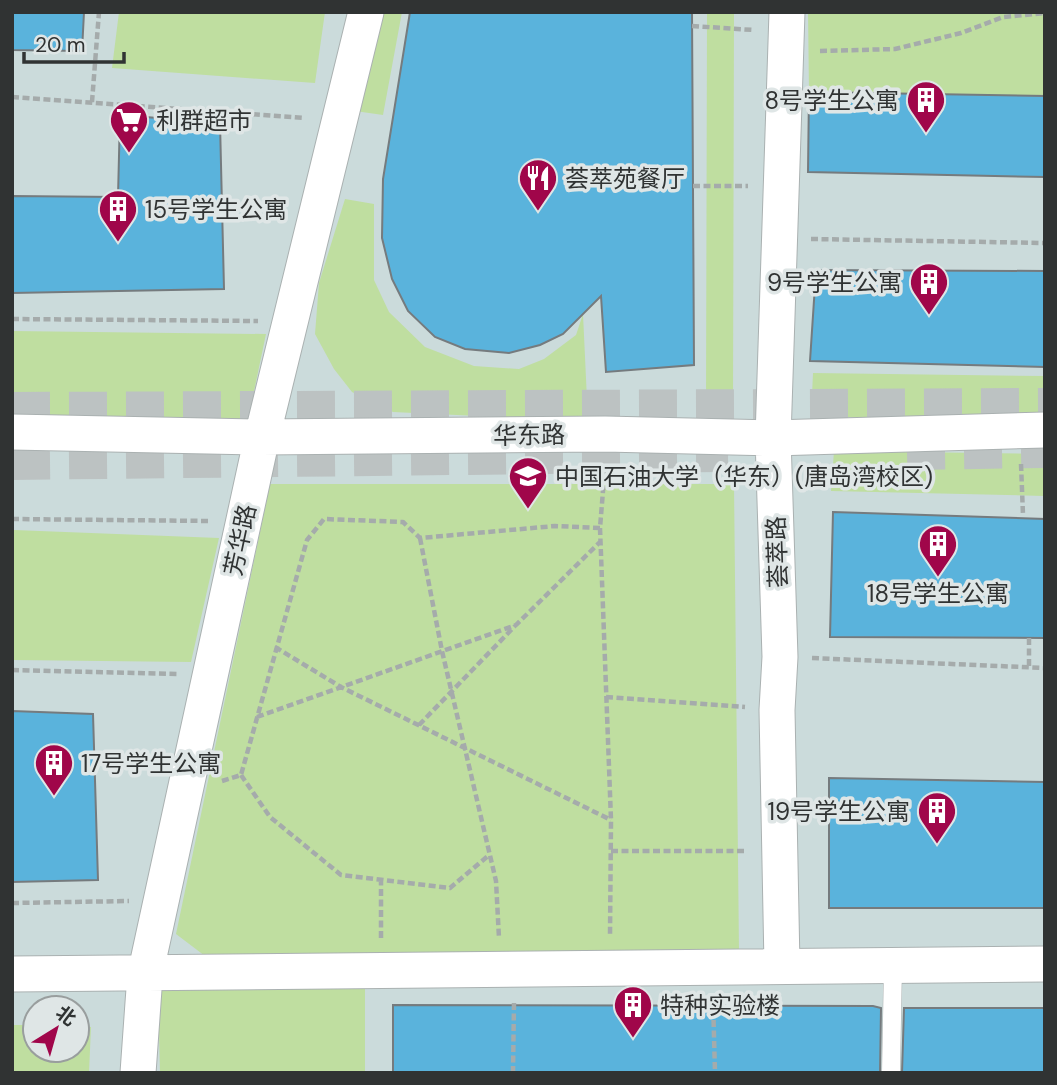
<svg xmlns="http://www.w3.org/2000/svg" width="1057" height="1085" viewBox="0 0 1057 1085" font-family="'DM Sans','Noto Sans SC',sans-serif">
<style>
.built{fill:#cbdbdb;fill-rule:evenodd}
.green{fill:#bfdea0}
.building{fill:#5ab3dc;stroke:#757b7e;stroke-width:2}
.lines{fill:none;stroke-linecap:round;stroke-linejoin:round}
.secondary-tunnel{stroke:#bcc2c2;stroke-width:38;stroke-dasharray:38 19;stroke-linecap:butt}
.service-casing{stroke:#aab1b1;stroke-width:19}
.minor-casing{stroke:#aab1b1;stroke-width:37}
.path{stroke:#a5abab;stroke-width:4.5;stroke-dasharray:7 3.5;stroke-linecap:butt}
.service{stroke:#fff;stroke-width:18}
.minor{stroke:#fff;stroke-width:35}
.labels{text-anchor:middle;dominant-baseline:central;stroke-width:7;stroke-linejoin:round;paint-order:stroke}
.poi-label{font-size:24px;fill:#303333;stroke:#dfe6e6;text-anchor:start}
.street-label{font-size:24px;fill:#303333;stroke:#dfe6e6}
</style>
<rect width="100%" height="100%" fill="#dfe6e6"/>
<!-- built -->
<path class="built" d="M12 12H1045V1073H12ZM35 1008H77V1050H35Z"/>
<!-- green -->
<path class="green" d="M119 12H325L315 83 112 68Z
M379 12H402L383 115 355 111Z
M707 12H734L733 412 706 408Z
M808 12H1045V96L809 92Z
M345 199 374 204V280L389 312 425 347 474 366 519 369 544 359 576 335 583 314 588 421 393 412 352 392 334 369 315 334 319 283Z
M12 331 266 334 248 420 12 416Z
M813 373 1045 376V418L811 417Z
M834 451 1045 454V496L831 491Z
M270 484H734L739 951 205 956 176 934Z
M14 530 219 538 191 662 12 660Z
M365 978V1073H160L158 988Z
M12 1025H35V1050H77V1026L91 1027 89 1073H12Z"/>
<!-- building -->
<path class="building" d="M12 12H84L82 51 12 50Z
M410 12H692L694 365 606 372 601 296 563 334 540 345 509 353 465 349 435 337 408 311 392 279 382 238 383 179Z
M809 92 1045 96V177L808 172Z
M120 115 220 123 224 289 12 293V196L118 197Z
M816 270 1045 271V367L810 361Z
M833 512 1045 519V638L830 637Z
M12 711 93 714 98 880 12 882Z
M829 778 1045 782V908H829Z
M393 1005 873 1006 881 1008 880 1073H393Z
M904 1008H1045V1073H902Z"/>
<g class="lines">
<!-- secondary-tunnel -->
<path class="secondary-tunnel" d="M12 411 1045 407
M907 451 1045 449
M12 461 728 453"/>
<!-- service casing -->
<g class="service-casing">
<path id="service" d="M891 1073 893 965"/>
</g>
<!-- minor casing -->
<g class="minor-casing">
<path id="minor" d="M12 432 262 437 605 434 773 438 1045 430
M782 965 777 710 780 657 773 438 787 12
M12 974 1045 964
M138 1073 145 975 262 437 366 12"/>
</g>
<!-- path -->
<path class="path" d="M692 26 754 30
M820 51 895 49 961 33 1003 17 1045 13
M12 97 305 118
M92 102 99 12
M693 186H748
M811 239 1045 243
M12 319 258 321
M1021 464 1023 515
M12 519 211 521
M600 528 611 820 610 936
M420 538 442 651 496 881 499 938
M1029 638V668
M275 647 341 687 611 820
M812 658 1045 668
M12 670 178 674
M606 697 745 707
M257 717 516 625 600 542
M419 725 515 626
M241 775 270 817 341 875 450 888 489 855
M222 781 241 775 307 540 324 519 403 522 420 538 555 526 600 528 605 466
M611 851H747
M12 903 129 901
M381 938V879
M713 999 715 1073
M513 1073 514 1002"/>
<!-- service -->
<use href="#service" class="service"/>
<!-- minor -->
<use href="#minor" class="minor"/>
</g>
<!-- icons -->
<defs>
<g id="building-pin" transform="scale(2.0125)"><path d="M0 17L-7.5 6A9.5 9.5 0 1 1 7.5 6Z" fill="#a0064a" stroke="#dfe6e6"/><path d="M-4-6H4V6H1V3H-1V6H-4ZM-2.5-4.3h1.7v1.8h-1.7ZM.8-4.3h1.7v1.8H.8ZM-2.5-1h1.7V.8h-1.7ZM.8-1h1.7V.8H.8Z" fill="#fff"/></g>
<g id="supermarket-pin" transform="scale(2.0125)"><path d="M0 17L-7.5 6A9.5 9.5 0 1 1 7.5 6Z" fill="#a0064a" stroke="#dfe6e6"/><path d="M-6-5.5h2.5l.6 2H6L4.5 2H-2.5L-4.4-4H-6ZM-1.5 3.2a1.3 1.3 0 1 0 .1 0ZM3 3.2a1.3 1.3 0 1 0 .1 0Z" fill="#fff"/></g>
<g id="restaurant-pin" transform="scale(2.0125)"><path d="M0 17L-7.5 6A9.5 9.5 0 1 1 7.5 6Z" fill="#a0064a" stroke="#dfe6e6"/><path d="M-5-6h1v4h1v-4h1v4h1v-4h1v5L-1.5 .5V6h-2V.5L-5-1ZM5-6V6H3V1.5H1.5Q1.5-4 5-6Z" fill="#fff"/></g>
<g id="university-pin" transform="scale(2.0125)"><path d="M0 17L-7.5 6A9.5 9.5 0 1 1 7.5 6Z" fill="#a0064a" stroke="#dfe6e6"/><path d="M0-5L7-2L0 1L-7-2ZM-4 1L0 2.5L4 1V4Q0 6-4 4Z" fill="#fff"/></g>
</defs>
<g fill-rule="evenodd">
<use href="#building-pin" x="926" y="100"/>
<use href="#supermarket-pin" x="129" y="120"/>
<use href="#restaurant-pin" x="538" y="178"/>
<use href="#building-pin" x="118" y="209"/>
<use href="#building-pin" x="929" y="282"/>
<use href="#university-pin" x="528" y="476"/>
<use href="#building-pin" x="938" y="544"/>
<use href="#building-pin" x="54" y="763"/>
<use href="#building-pin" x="937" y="811"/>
<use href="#building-pin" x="633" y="1005"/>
</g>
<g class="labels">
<!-- poi labels -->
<g class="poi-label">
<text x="899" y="100" text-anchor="end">8号学生公寓</text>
<text x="156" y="120">利群超市</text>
<text x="565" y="178">荟萃苑餐厅</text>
<text x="145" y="209">15号学生公寓</text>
<text x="902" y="282" text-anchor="end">9号学生公寓</text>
<text x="555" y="476">中国石油大学（华东）(唐岛湾校区)</text>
<text x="938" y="593" text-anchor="middle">18号学生公寓</text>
<text x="81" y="763">17号学生公寓</text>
<text x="910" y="811" text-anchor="end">19号学生公寓</text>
<text x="660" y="1005">特种实验楼</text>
</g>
<!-- street labels -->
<g class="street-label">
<text transform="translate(529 435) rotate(-1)">华东路</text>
<text transform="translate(240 540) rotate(-78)">芳华路</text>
<text transform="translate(777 552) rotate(-92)">荟萃路</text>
</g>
</g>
<!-- border -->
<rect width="1057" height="1085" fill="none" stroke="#303333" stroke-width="28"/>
<!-- north arrow -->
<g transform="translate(56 1029) rotate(37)"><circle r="33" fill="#dfe6e6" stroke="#999e9e" stroke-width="2"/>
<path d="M0-5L12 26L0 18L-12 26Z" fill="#a0064a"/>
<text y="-10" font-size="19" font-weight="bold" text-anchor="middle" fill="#303333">北</text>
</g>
<!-- scale -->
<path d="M24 52v10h100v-10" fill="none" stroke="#303333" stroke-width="3.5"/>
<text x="35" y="52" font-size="21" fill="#303333" stroke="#dfe6e6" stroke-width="5" paint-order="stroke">20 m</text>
</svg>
